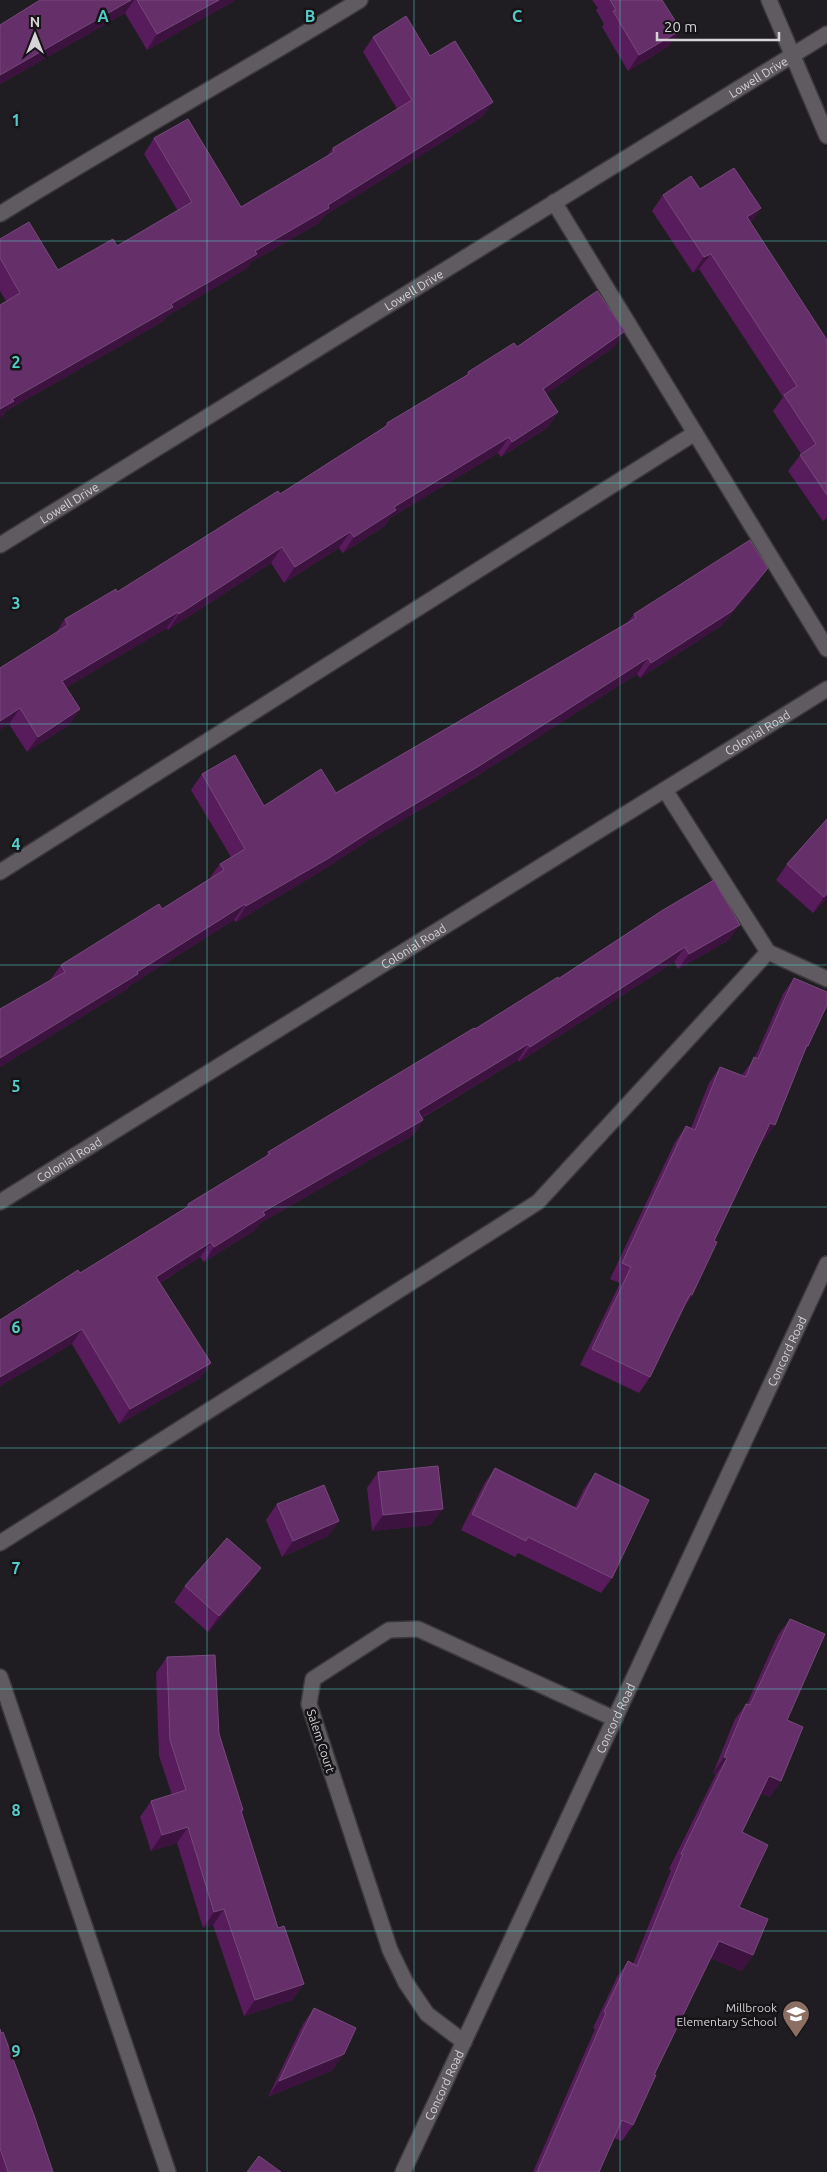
<svg xmlns="http://www.w3.org/2000/svg" width="827" height="2172" viewBox="0 0 827 2172" font-family="Ubuntu,sans-serif">
<style>
.lines{fill:none;stroke-linecap:round;stroke-linejoin:round}
.minor-casing{stroke:#3b393c;stroke-width:18}
.minor{stroke:#5f5b60;stroke-width:15}
.wall{fill:#581b5c}
.shaded-wall{fill:#3c133f}
.building{fill:#652f69;stroke:#77497b}
.grid{fill:none;stroke:#53cdc9;stroke-width:1;stroke-opacity:0.55}
.labels{text-anchor:middle;dominant-baseline:central;stroke-width:5;stroke-linejoin:round;paint-order:stroke}
.street-label{font-size:12px;fill:#d6d4d7;stroke:#171418}
.poi-label{font-size:12px;fill:#d6d4d7;stroke:#171418;text-anchor:end}
.grid-label{font-size:16px;text-anchor:middle;font-weight:bold;fill:#53cdc9;stroke:#171418;stroke-width:5;stroke-linejoin:round;paint-order:stroke}
</style>
<rect width="100%" height="100%" fill="#201d22"/>
<g class="lines">
<!-- minor casing -->
<g class="minor-casing">
<g id="minor">
<path d="M769 0 827 136"/>
<path d="M554 202 827 649"/>
<path d="M0 214C119 140 241 73 360 0"/>
<path id="s1" d="M0 545 827 34"/>
<path d="M665 790 768 952 827 979"/>
<path d="M0 872 695 433"/>
<path id="s2" d="M0 1202 827 689"/>
<path d="M0 1543 538 1202 768 952"/>
<path d="M0 1677 168 2172"/>
<path d="M464 2042 427 2014 406 1983 390 1950 309 1704 313 1679 389 1630 418 1629 615 1719"/>
<path id="s3" d="M403 2172 827 1264"/>
</g>
</g>
<!-- minor -->
<use href="#minor" class="minor"/>
</g>
<!-- wall -->
<path class="wall" d="M40 0H234L232 2 147 50 125 13 0 84V25Z
M592 0H662L681 30 669 46 628 71 602 27 604 24 596 10 598 8Z
M373 37 430 56 493 102 482 117 324 216 319 223 251 262 246 269 167 316 162 322 6 411 3 416 6 301 0 291V239L58 270 117 246 178 211 144 154 154 138 241 207 327 156 333 148 397 109 363 52Z
M700 189 761 208 750 223 827 340V518L823 521 788 471 801 454 773 411 783 397 699 269 693 273 652 211 663 195Z
M625 331 614 347 546 394 558 412 547 428 501 457 498 453 390 518 385 526 343 553 339 548 284 583 271 563 168 630 167 628 66 687 80 709 69 725 27 752 9 724 56 633 65 619 117 592 280 494 384 427 387 423 466 376 468 372 517 347Z
M768 568 757 584 721 626 640 678 637 674 469 781 374 837 318 873 236 922 234 920 129 986 127 989 0 1067V1009L50 980 61 965 162 909 209 879 220 864 231 857 191 790 202 774 264 806 336 793 628 622 634 614Z
M827 819V898L813 913 776 880 787 864Z
M663 910 729 940 678 969 674 962 519 1062 518 1060 422 1118 423 1120 413 1135 259 1224 255 1230 204 1262 200 1257 160 1283 211 1363 200 1378 119 1424 72 1344 0 1386V1320L80 1273 185 1208 188 1204 265 1157 268 1152 558 979Z
M794 978 808 1046 804 1053 764 1141 762 1140 714 1241 692 1295 684 1307 650 1377 639 1393 580 1365 620 1283 610 1279 675 1142 686 1126 691 1128 709 1083 720 1067 742 1075 755 1057 783 994Z
M495 1468 575 1507 584 1489 595 1473 612 1578 601 1593 518 1553 515 1557 461 1530 484 1484Z
M378 1472 431 1525 372 1531 367 1488Z
M277 1504 339 1521 328 1536 282 1557 266 1520Z
M250 1584 208 1632 174 1602 185 1586Z
M790 1619 787 1720 781 1781 770 1797 761 1793 742 1832 739 1907 753 1955 742 1971 710 1958 654 2075 633 2125 622 2141 614 2138 599 2172H533L595 2029 593 2028 617 1977 628 1961 633 1964 671 1870 669 1869 716 1774 713 1773 735 1719 746 1704H747L778 1635Z
M167 1657 219 1734 243 1810 242 1812 278 1928 304 1984 292 2000 244 2016 213 1925 203 1928 177 1843 151 1851 140 1817 151 1801 172 1795 159 1756 156 1673Z
M314 2008 333 2070 268 2097 303 2024Z
M0 2029 53 2172H0Z"/>
<!-- shaded-wall -->
<path class="shaded-wall" d="M131 0H134L125 13 0 84V75Z
M219 0H234L232 2 147 50 157 34Z
M681 30 669 46 628 71 639 55Z
M493 102 482 117 324 216 319 223 251 262 246 269 167 316 162 322 6 411 3 416 0 418V409L12 399 171 304 328 205Z
M761 208 749 224 747 217Z
M711 254 699 269 693 273 704 257Z
M625 331 614 347 532 404 543 389Z
M558 412 547 428 501 457 512 442Z
M509 437 498 453 390 518 385 526 343 553 354 537 394 507Z
M350 532 339 548 284 583 295 567Z
M282 547 271 563 168 630 179 614Z
M768 568 757 584 721 626 640 678 651 663Z
M178 612 167 628 51 697 62 681Z
M648 658 637 674 469 781 374 837 318 873 236 922 246 906Z
M20 708 9 724 0 730V721Z
M80 709 69 725 27 752 38 737Z
M827 894V898L813 913 824 897Z
M245 904 234 920 129 986 127 989 0 1067V1058Z
M740 925 729 940 678 969 689 954Z
M685 947 674 962 519 1062 530 1047Z
M528 1044 518 1060 407 1126 418 1111Z
M423 1120 413 1135 259 1224 255 1230 204 1262 214 1247 263 1212Z
M770 1123 775 1125 764 1141 759 1139Z
M211 1242 200 1257 145 1292 156 1277Z
M82 1329 72 1344 0 1386V1377Z
M211 1363 200 1378 119 1424 130 1409Z
M443 1509 431 1525 372 1531 383 1515Z
M339 1521 328 1536 282 1557 293 1541Z
M261 1568 250 1584 208 1632 219 1616Z
M724 1757 727 1758 716 1774 713 1773Z
M769 1776 781 1781 770 1797 758 1792Z
M188 1827 177 1843 151 1851 162 1835Z
M224 1909 213 1925 203 1928 214 1912Z
M719 1941 753 1955 742 1971 707 1957Z
M304 1984 292 2000 244 2016 255 2000Z
M344 2054 333 2070 268 2097 279 2081Z"/>
<!-- building -->
<path class="building" d="M40 0H131L0 75V25Z
M137 0H219L157 34Z
M610 0H662L681 30 639 55 613 11 616 10Z
M406 16 430 56 455 41 493 102 328 205 329 208 255 251 257 254 171 304 173 307 12 399 14 401 0 409V305L20 293 0 258V239L29 222 58 270 113 239 117 246 192 202 154 138 188 119 241 207 334 152 333 148 412 100 373 37Z
M734 168 761 208 747 217 827 340V495L800 455 816 444 784 395 797 386 711 254 704 257 663 195 691 176 700 189Z
M597 291 625 331 543 389 558 412 512 442 509 437 394 507 396 510 354 537 350 532 295 567 282 547 179 614 178 612 62 681 80 709 38 737 20 708 0 721V668L68 625 65 619 116 589 117 592 278 491 280 494 388 425 387 423 469 374 468 372 514 343 517 347Z
M750 540 768 568 732 611 651 663 648 658 479 766 385 822 329 858 246 906 245 904 137 972 138 974 0 1058V1009L65 972 61 965 159 904 162 909 224 870 220 864 245 849 202 774 235 755 264 806 321 769 336 793 636 618 634 614Z
M827 819V894L824 897 787 864Z
M714 880 740 925 689 954 685 947 530 1047 528 1044 418 1111 423 1120 263 1212 265 1215 214 1247 211 1242 156 1277 211 1363 130 1409 82 1329 0 1377V1320L78 1270 80 1273 189 1206 188 1204 270 1154 268 1152 474 1028 475 1029 558 977V979L663 910Z
M794 978 827 992V1005L808 1046 807 1045 775 1125 770 1123 714 1241 717 1242 692 1295 690 1294 650 1377 592 1349 631 1267 622 1263 686 1126 695 1130 720 1067 746 1077 754 1057 758 1059Z
M438 1466 443 1509 383 1515 378 1472Z
M495 1468 577 1509 595 1473 649 1500 612 1578 528 1537 526 1541 472 1514Z
M324 1485 339 1521 293 1541 277 1504Z
M227 1538 261 1568 219 1616 185 1586Z
M790 1619 825 1634 787 1720 803 1727 781 1781 769 1776 742 1832 768 1845 739 1907 768 1919 753 1955 719 1941 654 2075H656L633 2125 622 2120 599 2172H537L606 2013 604 2012 628 1961 637 1966 683 1854H681L727 1758 724 1757 746 1704 750 1705Z
M215 1655 219 1734 243 1810 241 1811 278 1928 284 1926 304 1984 255 2000 224 1909 214 1912 188 1827 162 1835 151 1801 186 1790 170 1740 167 1657Z
M314 2008 356 2028 344 2054 279 2081Z
M0 2029 1 2033 3 2032 35 2118 53 2172H8L0 2148Z
M259 2156 281 2172H247Z"/>
<!-- grid -->
<path class="grid" d="M207 0V2172M414 0V2172M620 0V2172M0 241H827M0 483H827M0 724H827M0 965H827M0 1207H827M0 1448H827M0 1689H827M0 1931H827"/>
<!-- icons -->
<defs>
<g id="school-pin" transform="scale(1.4375)"><path d="M0 17L-7.5 6A9.5 9.5 0 1 1 7.5 6Z" fill="#8d6e63" stroke="#171418"/><path d="M0-5L7-2L0 1L-7-2ZM-4 1L0 2.5L4 1V4Q0 6-4 4Z" fill="#fff"/></g>
</defs>
<g fill-rule="evenodd">
<use href="#school-pin" x="796" y="2014"/>
</g>
<g class="labels">
<!-- street labels -->
<g class="street-label">
<text stroke="none"><textPath href="#s1" startOffset="891">Lowell Drive</textPath></text>
<text stroke="none"><textPath href="#s1" startOffset="486">Lowell Drive</textPath></text>
<text stroke="none"><textPath href="#s1" startOffset="81">Lowell Drive</textPath></text>
<text stroke="none"><textPath href="#s2" startOffset="891">Colonial Road</textPath></text>
<text stroke="none"><textPath href="#s2" startOffset="486">Colonial Road</textPath></text>
<text stroke="none"><textPath href="#s2" startOffset="81">Colonial Road</textPath></text>
<text stroke="none"><textPath href="#s3" startOffset="906">Concord Road</textPath></text>
<text stroke="none"><textPath href="#s3" startOffset="501">Concord Road</textPath></text>
<text transform="translate(321 1741) rotate(72)">Salem Court</text>
<text stroke="none"><textPath href="#s3" startOffset="96">Concord Road</textPath></text>
</g>
<!-- poi labels -->
<g class="poi-label">
<text x="777" y="2007">Millbrook<tspan x="777" dy="14">Elementary School</tspan></text>
</g>
</g>
<g class="grid-label">
<text x="103" y="22">A</text>
<text x="310" y="22">B</text>
<text x="517" y="22">C</text>
<text x="16" y="126">1</text>
<text x="16" y="368">2</text>
<text x="16" y="609">3</text>
<text x="16" y="850">4</text>
<text x="16" y="1092">5</text>
<text x="16" y="1333">6</text>
<text x="16" y="1574">7</text>
<text x="16" y="1816">8</text>
<text x="16" y="2057">9</text>
</g>
<!-- north arrow -->
<g transform="translate(35 35)" stroke="#171418" stroke-width="4" paint-order="stroke">
<path d="M0-4L9 19L0 12L-9 19Z" fill="#d6d4d7"/>
<text y="-8" font-size="14" font-weight="bold" text-anchor="middle" fill="#d6d4d7">N</text>
</g>
<!-- scale -->
<path d="M657 32v8h122v-8" fill="none" stroke="#d6d4d7" stroke-width="2.5"/>
<text x="664" y="32" font-size="15" fill="#d6d4d7" stroke="#171418" stroke-width="4" paint-order="stroke">20 m</text>
</svg>
